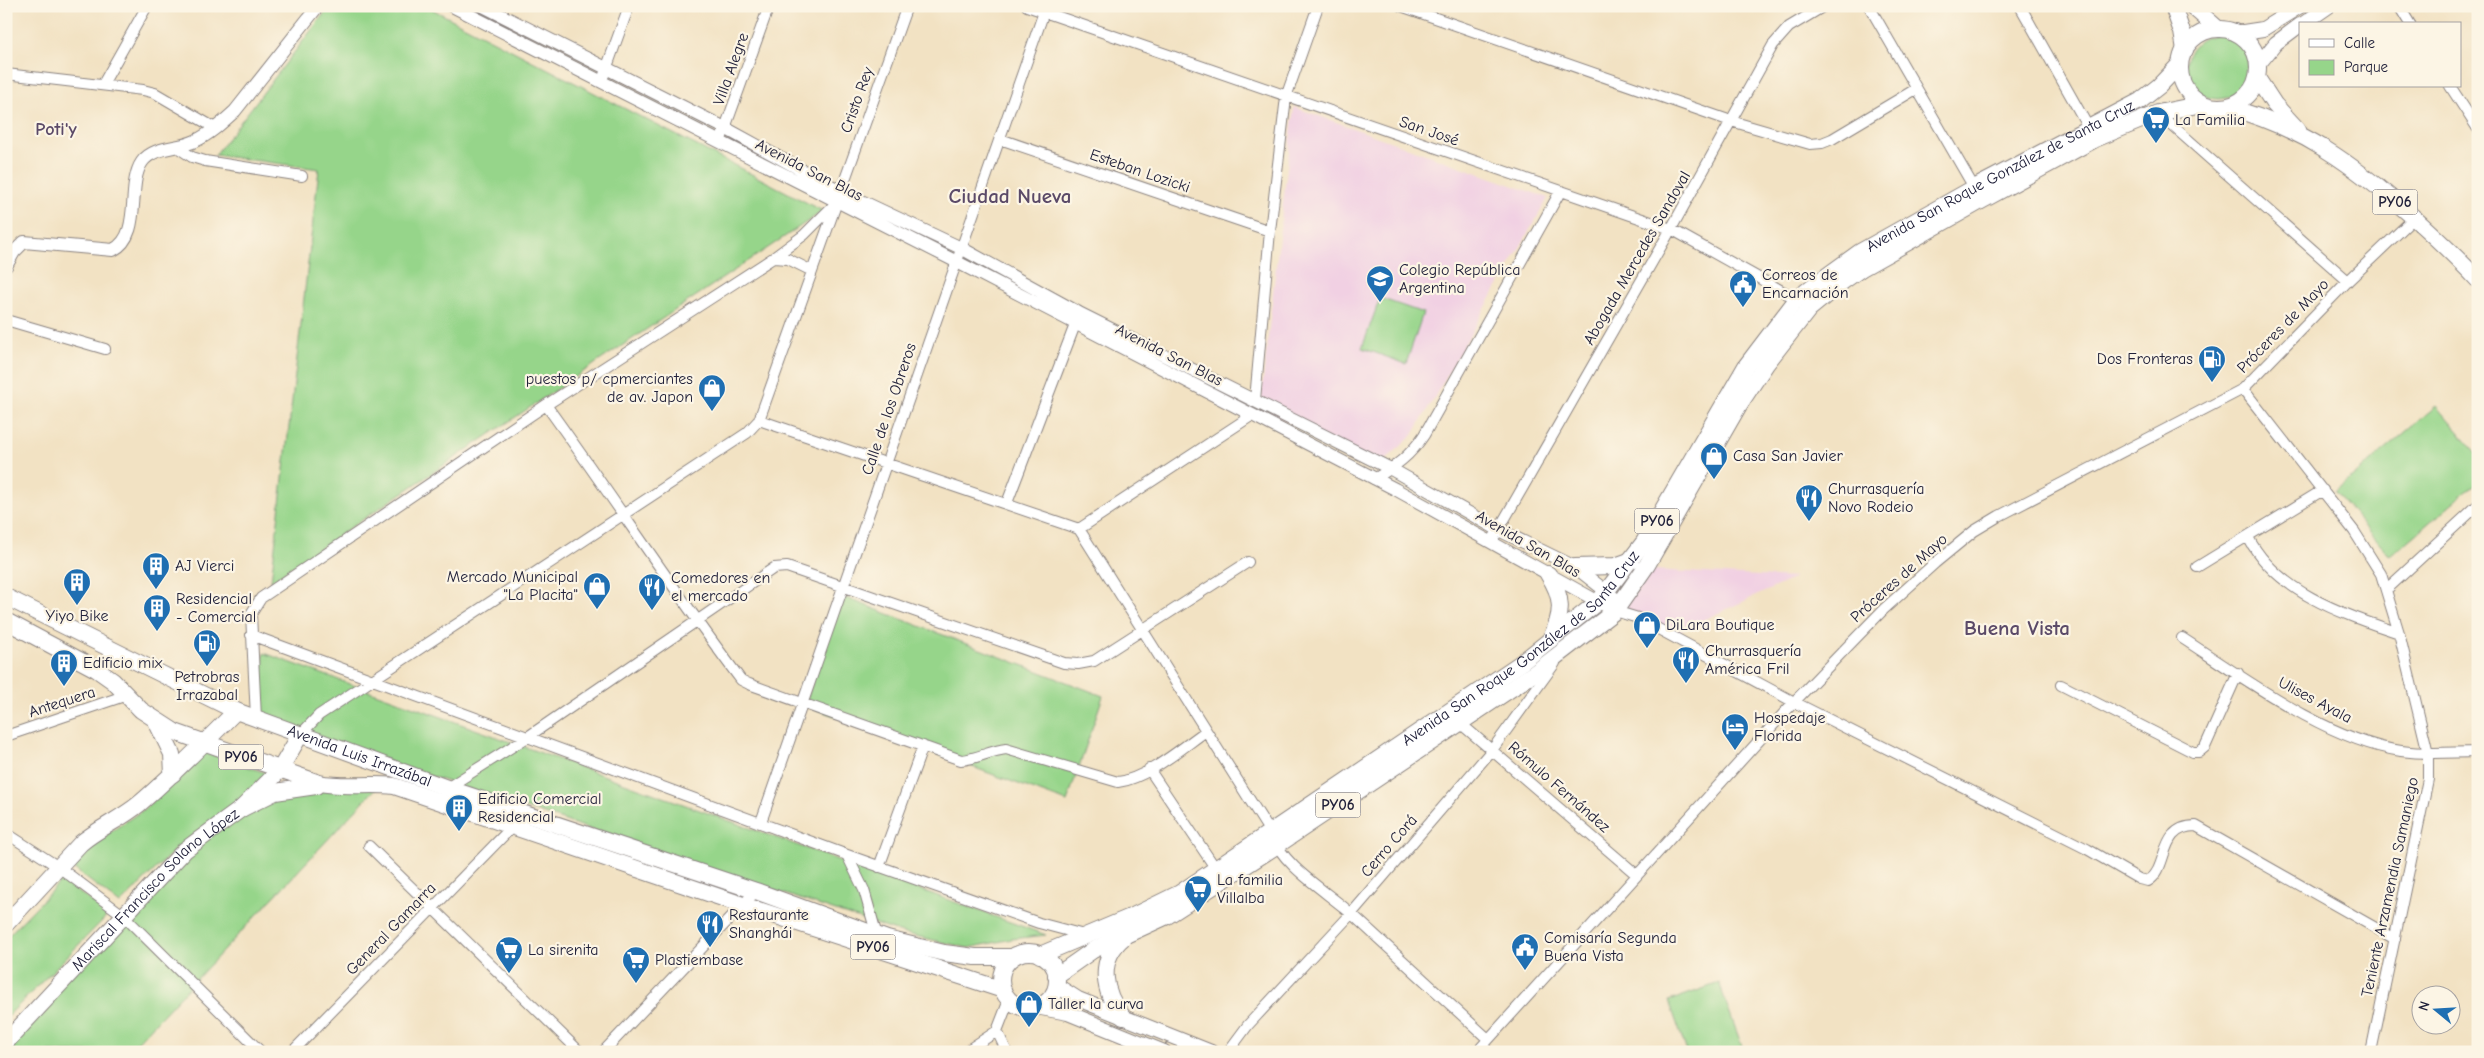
<svg xmlns="http://www.w3.org/2000/svg" width="2484" height="1058" viewBox="0 0 2484 1058" font-family="'Comic Neue',sans-serif">
<style>
.built{fill:#f1d0e3}
.green{fill:#96d58a;stroke:#5c7c62}
.lines{fill:none;stroke-linecap:round;stroke-linejoin:round}
.minor-casing{stroke:#8a827f;stroke-width:12}
.tertiary-casing{stroke:#8a827f;stroke-width:14}
.secondary-casing{stroke:#8a827f;stroke-width:16}
.primary-casing{stroke:#8a827f;stroke-width:18}
.trunk-casing{stroke:#8a827f;stroke-width:18}
.minor{stroke:#fff;stroke-width:10}
.tertiary{stroke:#fff;stroke-width:12}
.secondary{stroke:#fff;stroke-width:14}
.primary{stroke:#fff;stroke-width:16}
.trunk{stroke:#fff;stroke-width:16}
.labels{text-anchor:middle;dominant-baseline:central;stroke-width:4.5;stroke-linejoin:round;paint-order:stroke}
.shield{fill:#fcf5e5;stroke:#63616e;stroke-width:1}
.shield-label{font-size:15px;font-weight:bold;fill:#22223b}
.street-label{font-size:16px;fill:#22223b;stroke:#fcf5e5}
.poi-label{font-size:16px;fill:#22223b;stroke:#fcf5e5;text-anchor:start}
.neighbourhood-label{font-size:18px;font-weight:bold;fill:#5b4a68;stroke:#fcf5e5}
.district-label{font-size:21px;font-weight:bold;fill:#5b4a68;stroke:#fcf5e5}
</style>
<rect width="100%" height="100%" fill="#fcf5e5"/>
<filter id="ink" filterUnits="userSpaceOnUse"><feTurbulence type="fractalNoise" baseFrequency=".02" numOctaves="2"/><feDisplacementMap in="SourceGraphic" scale="10" xChannelSelector="R" yChannelSelector="G"/><feConvolveMatrix kernelMatrix="1 2 1 2 8 2 1 2 1" color-interpolation-filters="sRGB"/></filter>
<filter id="wash" filterUnits="userSpaceOnUse"><feTurbulence type="fractalNoise" baseFrequency=".0096" numOctaves="4" result="noise"/><feDisplacementMap in="SourceGraphic" scale="20" xChannelSelector="R" yChannelSelector="G"/><feGaussianBlur stdDeviation="1.12" result="paint"/><feColorMatrix in="noise" values="0 0 0 0 0 0 0 0 0 0 0 0 0 0 0 0 0 1.4 0 .05"/><feComposite in="paint" operator="in"/></filter>
<g filter="url(#wash)">
<rect width="100%" height="100%" fill="#f2e2c3"/>
<!-- built -->
<path class="built" d="M1294 107 1548 198 1413 435 1378 467 1260 408Z
M1653 570 1795 578 1672 634 1624 607Z"/>
<!-- green -->
<path class="green" d="M330 6H426L823 211 271 581 319 169 215 155Z
M2186 67a32 32 0 1 1 64 0a32 32 0 1 1-64 0Z
M1380 298 1423 313 1406 364 1362 348Z
M2436 406 2478 455V481L2390 556 2335 492Z
M841 596 1103 696 1067 802 805 705Z
M264 653 1046 935 1012 939 968 948 902 933 256 718Z
M206 752 266 773 236 804 181 844 120 904 73 868 94 843 143 810Z
M380 784 128 1052H6V1042L185 850 259 798Z
M62 880 109 914 6 1018V938Z
M1719 983 1744 1052H1687L1669 1001Z"/>
</g>
<g filter="url(#ink)">
<g class="lines">
<!-- minor casing -->
<g class="minor-casing">
<path id="minor" d="M1027 6 1671 229 1800 301
M1401 6 1731 121 1810 144 1822 143 1832 139 1916 89
M1869 6 1976 191
M2020 6 2091 132
M2399 6 2410 24
M6 74 143 90 155 93 215 128
M604 75 629 6
M103 84 147 6
M2450 86 2478 129
M2158 113 2348 281
M1000 139 1270 231
M720 142 769 6
M177 147 192 157 205 161 302 176
M773 258 788 259 812 271
M6 320 105 349
M2243 389 2354 531 2381 574 2399 633 2428 753V779L2371 1052
M1255 400 1270 231 1286 97 1318 6
M546 405C612 496 673 590 741 680L749 684 961 760C977 759 989 751 1006 749L1118 782C1146 779 1183 747 1206 731
M759 420 1079 529 1270 832C1284 868 1325 890 1353 915 1398 956 1443 998 1488 1039
M1374 479C1395 467 1411 455 1424 435L1560 192
M1007 503 1078 317
M1079 529 1251 416
M2248 537C2277 593 2343 614 2399 633
M1492 541 1671 229 1773 45 1789 27 1824 6
M2197 567 2323 490
M2387 589 2478 505
M1615 611 1638 618 1794 702 2087 849 2139 879 2148 881C2170 868 2157 826 2196 826L2395 939
M251 635 847 855 1039 923 1084 935
M2182 638C2244 678 2327 740 2401 751 2427 755 2452 752 2478 752
M2061 685 2193 752H2199L2205 747 2238 673
M256 718 251 614 261 598 546 405 773 258 804 235 834 205
M1460 723 1637 875
M300 735 319 715 747 433 759 420 907 6
M6 736 127 695
M1149 769 1216 869
M447 788 526 738 774 568 787 567 1064 663 1078 664 1094 661 1248 562
M761 822 1046 6
M6 833 60 868 123 915 261 1052
M369 846 580 1052
M847 855 864 890 877 936
M879 867 923 746
M997 1031 1007 1052
M292 1052 512 827
M603 1052 756 891
M965 1052 997 1031 1009 1000
M1228 1052 1248 1025 1351 914 1492 750 1555 663
M1477 1052 1794 702 1849 645 1884 609 1935 563 1974 531 1999 516 2243 389 2348 281 2414 218"/>
</g>
<!-- tertiary casing -->
<g class="tertiary-casing">
<path id="tertiary" d="M452 6 957 262 1395 489 1615 611
M483 6 725 128 840 191 961 248 1079 313 1391 469 1499 530 1575 567 1621 603
M6 266 14 252 24 242 113 250C143 235 126 185 142 162 153 146 179 149 195 141 210 134 223 122 235 111L318 6"/>
</g>
<!-- secondary casing -->
<g class="secondary-casing">
<path id="secondary" d="M2303 24 2329 6
M2237 33 2263 29 2300 6
M2258 65 2276 43 2300 25
M1056 985 1078 999 1211 1052
M1036 1007 1068 1013 1164 1052"/>
</g>
<!-- primary casing -->
<g class="primary-casing">
<g id="primary">
<path d="M2173 6 2182 32 2185 50"/>
<path d="M2192 6 2218 29"/>
<path d="M6 924 81 843C99 828 121 819 139 804 173 775 204 743 236 711"/>
<path id="s1" d="M6 1042 185 850 241 809 279 771 300 735"/>
</g>
</g>
<!-- trunk casing -->
<g class="trunk-casing">
<g id="trunk">
<circle cx="2219" cy="68" r="39"/>
<path d="M2257 78 2274 104 2298 130"/>
<path d="M2227 107C2304 128 2353 164 2412 216 2435 237 2457 257 2478 280"/>
<path d="M1575 567 1615 566 1632 560"/>
<path d="M1548 574C1564 598 1563 614 1550 640"/>
<path id="s2" d="M6 597 236 711 447 788 756 891 887 939 944 953 975 957H1013"/>
<path d="M6 621 96 669 113 681 141 710 175 732 319 783C344 788 369 783 394 786L743 905 1003 990"/>
<path d="M156 721 172 754 173 774"/>
<path d="M241 809 275 792 316 786"/>
<circle cx="1029" cy="980" r="28"/>
<path id="s3" d="M1040 955 1133 916 1180 893 1521 663 1599 601 1644 542 1746 366 1797 299 1813 286 1860 252 1974 188 2140 101 2159 86 2180 64"/>
<path d="M1056 976 1093 950 1167 916 1276 846 1533 674 1615 611 1647 565 1739 405 1766 364 1809 309 1842 282 1862 268 1981 201 2095 139 2158 113 2202 104"/>
<path d="M1123 1017C1103 993 1097 960 1123 938"/>
</g>
</g>
<!-- minor -->
<use href="#minor" class="minor"/>
<!-- tertiary -->
<use href="#tertiary" class="tertiary"/>
<!-- secondary -->
<use href="#secondary" class="secondary"/>
<!-- primary -->
<use href="#primary" class="primary"/>
<!-- trunk -->
<use href="#trunk" class="trunk"/>
</g>
</g>
<!-- icons -->
<defs>
<g id="supermarket-pin" transform="scale(1.4375)"><path d="M0 17L-7.5 6A9.5 9.5 0 1 1 7.5 6Z" fill="#1f6fb2" stroke="#fcf5e5"/><path d="M-6-5.5h2.5l.6 2H6L4.5 2H-2.5L-4.4-4H-6ZM-1.5 3.2a1.3 1.3 0 1 0 .1 0ZM3 3.2a1.3 1.3 0 1 0 .1 0Z" fill="#fff"/></g>
<g id="school-pin" transform="scale(1.4375)"><path d="M0 17L-7.5 6A9.5 9.5 0 1 1 7.5 6Z" fill="#1f6fb2" stroke="#fcf5e5"/><path d="M0-5L7-2L0 1L-7-2ZM-4 1L0 2.5L4 1V4Q0 6-4 4Z" fill="#fff"/></g>
<g id="civic-pin" transform="scale(1.4375)"><path d="M0 17L-7.5 6A9.5 9.5 0 1 1 7.5 6Z" fill="#1f6fb2" stroke="#fcf5e5"/><path d="M-.6-6.5H3V-4.5H.6V-3L4-1V1h2V6H-6V1h2V-1L-.6-3ZM-1.2 2.5V6h2.4V2.5Z" fill="#fff"/></g>
<g id="fuel-pin" transform="scale(1.4375)"><path d="M0 17L-7.5 6A9.5 9.5 0 1 1 7.5 6Z" fill="#1f6fb2" stroke="#fcf5e5"/><path d="M-5.5-6h7V0h2V4h1.3V-2.5L3-4.5l.8-.8L6-3V5H2.5V1h-1V6h-7ZM-4.2-4.7v3.2H.2V-4.7Z" fill="#fff"/></g>
<g id="shop-pin" transform="scale(1.4375)"><path d="M0 17L-7.5 6A9.5 9.5 0 1 1 7.5 6Z" fill="#1f6fb2" stroke="#fcf5e5"/><path d="M-5-2.5h2.3a2.7 3.5 0 0 1 5.4 0H5L5.5 6h-11ZM-1.5-2.5h3a1.5 2.3 0 0 0-3 0Z" fill="#fff"/></g>
<g id="restaurant-pin" transform="scale(1.4375)"><path d="M0 17L-7.5 6A9.5 9.5 0 1 1 7.5 6Z" fill="#1f6fb2" stroke="#fcf5e5"/><path d="M-5-6h1v4h1v-4h1v4h1v-4h1v5L-1.5 .5V6h-2V.5L-5-1ZM5-6V6H3V1.5H1.5Q1.5-4 5-6Z" fill="#fff"/></g>
<g id="building-pin" transform="scale(1.4375)"><path d="M0 17L-7.5 6A9.5 9.5 0 1 1 7.5 6Z" fill="#1f6fb2" stroke="#fcf5e5"/><path d="M-4-6H4V6H1V3H-1V6H-4ZM-2.5-4.3h1.7v1.8h-1.7ZM.8-4.3h1.7v1.8H.8ZM-2.5-1h1.7V.8h-1.7ZM.8-1h1.7V.8H.8Z" fill="#fff"/></g>
<g id="hotel-pin" transform="scale(1.4375)"><path d="M0 17L-7.5 6A9.5 9.5 0 1 1 7.5 6Z" fill="#1f6fb2" stroke="#fcf5e5"/><path d="M-6-4.5h1.5V1H6V5H4.5V3h-9V5H-6ZM-4 0a1.8 1.8 0 1 1 3.6 0ZM.5 0V-2.5h3Q6-2.5 6 0Z" fill="#fff"/></g>
</defs>
<g fill-rule="evenodd">
<use href="#supermarket-pin" x="2156" y="120"/>
<use href="#school-pin" x="1380" y="279"/>
<use href="#civic-pin" x="1743" y="284"/>
<use href="#fuel-pin" x="2212" y="359"/>
<use href="#shop-pin" x="712" y="388"/>
<use href="#shop-pin" x="1714" y="456"/>
<use href="#restaurant-pin" x="1809" y="498"/>
<use href="#building-pin" x="156" y="566"/>
<use href="#building-pin" x="77" y="582"/>
<use href="#shop-pin" x="597" y="586"/>
<use href="#restaurant-pin" x="652" y="587"/>
<use href="#building-pin" x="157" y="608"/>
<use href="#shop-pin" x="1647" y="625"/>
<use href="#fuel-pin" x="207" y="643"/>
<use href="#restaurant-pin" x="1686" y="660"/>
<use href="#building-pin" x="64" y="663"/>
<use href="#hotel-pin" x="1735" y="727"/>
<use href="#building-pin" x="459" y="808"/>
<use href="#supermarket-pin" x="1198" y="889"/>
<use href="#restaurant-pin" x="710" y="924"/>
<use href="#civic-pin" x="1525" y="947"/>
<use href="#supermarket-pin" x="509" y="950"/>
<use href="#supermarket-pin" x="636" y="960"/>
<use href="#shop-pin" x="1029" y="1004"/>
</g>
<g class="labels">
<!-- shield labels -->
<g class="shield">
<rect x="2372.5" y="189.5" width="45" height="25" rx="4"/>
<rect x="1634.5" y="508.5" width="45" height="25" rx="4"/>
<rect x="218.5" y="744.5" width="45" height="25" rx="4"/>
<rect x="1315.5" y="792.5" width="45" height="25" rx="4"/>
<rect x="850.5" y="934.5" width="45" height="25" rx="4"/>
</g>
<g class="shield-label">
<text x="2395" y="202">PY06</text>
<text x="1657" y="521">PY06</text>
<text x="241" y="757">PY06</text>
<text x="1338" y="805">PY06</text>
<text x="873" y="947">PY06</text>
</g>
<!-- street labels -->
<g class="street-label">
<text transform="translate(731 69) rotate(-70)">Villa Alegre</text>
<text transform="translate(857 100) rotate(-70)">Cristo Rey</text>
<text transform="translate(1429 131) rotate(19)">San José</text>
<text transform="translate(809 170) rotate(27)">Avenida San Blas</text>
<text transform="translate(1140 171) rotate(19)">Esteban Lozicki</text>
<text stroke="none"><textPath href="#s3" startOffset="1264">Avenida San Roque González de Santa Cruz</textPath></text>
<text transform="translate(1637 258) rotate(-60)">Abogada Mercedes Sandoval</text>
<text transform="translate(2283 326) rotate(-46)">Próceres de Mayo</text>
<text transform="translate(1169 355) rotate(27)">Avenida San Blas</text>
<text transform="translate(889 409) rotate(-71)">Calle de los Obreros</text>
<text transform="translate(1528 544) rotate(30)">Avenida San Blas</text>
<text transform="translate(1899 578) rotate(-42)">Próceres de Mayo</text>
<text stroke="none"><textPath href="#s3" startOffset="574">Avenida San Roque González de Santa Cruz</textPath></text>
<text transform="translate(2315 700) rotate(28)">Ulises Ayala</text>
<text transform="translate(62 702) rotate(-18)">Antequera</text>
<text stroke="none"><textPath href="#s2" startOffset="388">Avenida Luis Irrazábal</textPath></text>
<text transform="translate(1559 787) rotate(41)">Rómulo Fernández</text>
<text transform="translate(1389 846) rotate(-49)">Cerro Corá</text>
<text transform="translate(2390 887) rotate(-78)">Teniente Arzamendia Samaniego</text>
<text stroke="none"><textPath href="#s1" startOffset="214">Mariscal Francisco Solano López</textPath></text>
<text transform="translate(391 929) rotate(-46)">General Gamarra</text>
</g>
<!-- poi labels -->
<g class="poi-label">
<text x="2175" y="120">La Familia</text>
<text x="1399" y="270">Colegio República<tspan x="1399" dy="18">Argentina</tspan></text>
<text x="1762" y="275">Correos de<tspan x="1762" dy="18">Encarnación</tspan></text>
<text x="2193" y="359" text-anchor="end">Dos Fronteras</text>
<text x="693" y="379" text-anchor="end">puestos p/ cpmerciantes<tspan x="693" dy="18">de av. Japon</tspan></text>
<text x="1733" y="456">Casa San Javier</text>
<text x="1828" y="489">Churrasquería<tspan x="1828" dy="18">Novo Rodeio</tspan></text>
<text x="175" y="566">AJ Vierci</text>
<text x="578" y="577" text-anchor="end">Mercado Municipal<tspan x="578" dy="18">"La Placita"</tspan></text>
<text x="671" y="578">Comedores en<tspan x="671" dy="18">el mercado</tspan></text>
<text x="176" y="599">Residencial<tspan x="176" dy="18">- Comercial</tspan></text>
<text x="77" y="616" text-anchor="middle">Yiyo Bike</text>
<text x="1666" y="625">DiLara Boutique</text>
<text x="1705" y="651">Churrasquería<tspan x="1705" dy="18">América Fril</tspan></text>
<text x="83" y="663">Edificio mix</text>
<text x="207" y="677" text-anchor="middle">Petrobras<tspan x="207" dy="18">Irrazabal</tspan></text>
<text x="1754" y="718">Hospedaje<tspan x="1754" dy="18">Florida</tspan></text>
<text x="478" y="799">Edificio Comercial<tspan x="478" dy="18">Residencial</tspan></text>
<text x="1217" y="880">La familia<tspan x="1217" dy="18">Villalba</tspan></text>
<text x="729" y="915">Restaurante<tspan x="729" dy="18">Shanghái</tspan></text>
<text x="1544" y="938">Comisaría Segunda<tspan x="1544" dy="18">Buena Vista</tspan></text>
<text x="528" y="950">La sirenita</text>
<text x="655" y="960">Plastiembase</text>
<text x="1048" y="1004">Taller la curva</text>
</g>
<!-- neighbourhood labels -->
<g class="neighbourhood-label">
<text x="56" y="129">Poti'y</text>
</g>
<!-- district labels -->
<g class="district-label">
<text x="1010" y="196">Ciudad Nueva</text>
<text x="2017" y="628">Buena Vista</text>
</g>
</g>
<!-- margin -->
<rect width="2484" height="1058" fill="none" stroke="#fcf5e5" stroke-width="25"/>
<!-- legend -->
<rect x="2299" y="22" width="162" height="65" fill="#fcf5e5" stroke="#a5a1a1"/>
<rect x="2309" y="39" width="25" height="8" fill="#ffffff" stroke="#a5a1a1"/>
<text x="2344" y="48" font-size="15" fill="#22223b">Calle</text>
<rect x="2309" y="60" width="25" height="15" fill="#96d58a" stroke="#a5a1a1"/>
<text x="2344" y="72" font-size="15" fill="#22223b">Parque</text>
<!-- north arrow -->
<g transform="translate(2436 1010) rotate(288)"><circle r="24" fill="#fcf5e5" stroke="#a5a1a1"/>
<path d="M0-4L9 19L0 12L-9 19Z" fill="#1f6fb2"/>
<text y="-8" font-size="14" font-weight="bold" text-anchor="middle" fill="#22223b">N</text>
</g>
</svg>
